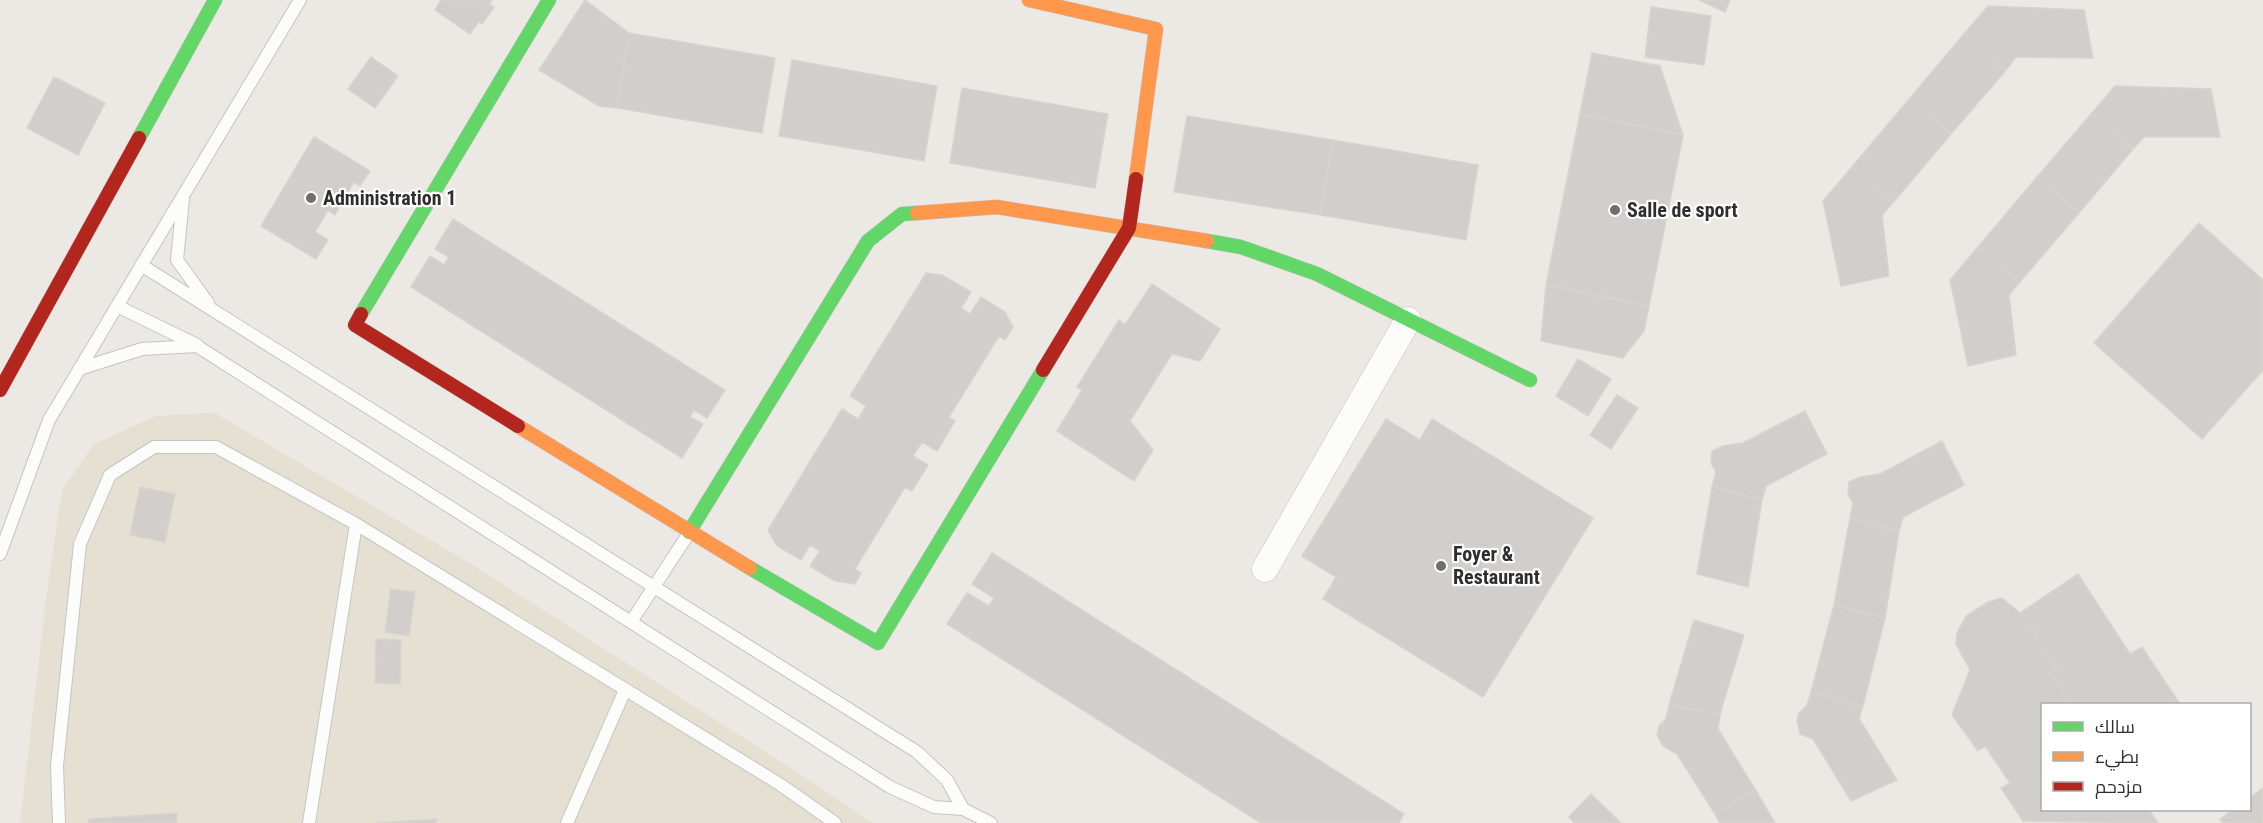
<svg xmlns="http://www.w3.org/2000/svg" width="2263" height="823" viewBox="0 0 2263 823" font-family="'Roboto Condensed',Cairo,sans-serif">
<style>
.education{fill:#e6e0d3}
.building{fill:#d1cecb;stroke:#d7d4d0;stroke-width:1.5}
.lines{fill:none;stroke-linecap:round;stroke-linejoin:round}
.lane-casing{stroke:#c5c4c5;stroke-width:14}
.street-casing{stroke:#c5c4c5;stroke-width:27}
.fast-casing{stroke:#c5c4c5;stroke-width:15}
.slow-casing{stroke:#c5c4c5;stroke-width:15}
.jam-casing{stroke:#c5c4c5;stroke-width:15}
.lane{stroke:#fcfcfb;stroke-width:12}
.street{stroke:#fcfcfb;stroke-width:26}
.fast{stroke:#63d668;stroke-width:14}
.slow{stroke:#ff974d;stroke-width:14}
.jam{stroke:#b3261e;stroke-width:14}
.poi-dot{fill:#706f6e;stroke:#fff;stroke-width:2}
.labels{text-anchor:middle;dominant-baseline:central;stroke-width:4.5;stroke-linejoin:round;paint-order:stroke}
.poi-label{font-size:20px;font-weight:bold;fill:#2e2e2e;stroke:#fff;text-anchor:start}
</style>
<rect width="100%" height="100%" fill="#ece8e4"/>
<!-- education -->
<path class="education" d="M215 413 468 562 788 766 873 823H20L46 599 62 490 94 444 156 416Z"/>
<!-- building -->
<path class="building" d="M441 0H492L489 4 494 7 482 24 479 21 470 34 435 10Z
M585 0 629 33 617 108 599 106 539 70Z
M1699 0H1730L1725 12Z
M1988 6 2084 10 2093 58 2016 57 2006 70 1964 34Z
M1651 7 1711 16 1704 65 1645 57Z
M629 33 775 58 762 133 617 108Z
M1964 34 2006 70 1951 134 1910 98Z
M1592 53 1660 66 1683 135 1580 114Z
M371 57 398 76 375 108 348 89Z
M792 60 937 86 924 161 779 136Z
M54 77 105 103 78 155 27 128Z
M2115 86 2211 89 2220 137H2144L2133 149 2092 113Z
M962 88 1108 114 1095 188 950 163Z
M1910 98 1951 134 1892 204 1851 168Z
M2092 113 2133 149 2079 213 2037 177Z
M1580 114 1683 135 1649 306 1546 285Z
M1187 116 1333 140 1320 215 1174 192Z
M314 137 370 171 360 186 354 182 335 215 328 210 315 232 328 240 316 259 261 226Z
M1333 140 1478 165 1466 240 1320 215Z
M1851 168 1892 204 1882 215 1889 276 1841 286 1823 201Z
M2037 177 2079 213 2019 283 1978 247Z
M453 219 725 390 707 418 694 410 690 417 703 424 682 458 411 287 430 256 444 265 449 257 435 249Z
M2199 223 2263 280V370L2202 439 2094 343Z
M1978 247 2019 283 2009 295 2016 355 1968 366 1950 280Z
M926 273 942 275 971 292 961 308 970 314 981 297 1005 312 1013 327 1005 340 999 336 949 417 955 421 937 451 922 442 913 456 928 465 912 491 905 487 855 569 861 573 855 584 835 581 810 566 820 551 810 545 801 560 777 546 768 530 842 409 858 419 866 406 850 396Z
M1152 284 1220 329 1200 361 1172 354 1130 421 1153 450 1134 481 1057 431 1082 390 1077 387 1119 320 1125 325Z
M1546 285 1649 306 1644 331 1623 358 1541 341Z
M1578 359 1611 379 1588 416 1556 396Z
M1617 395 1638 408 1611 449 1590 435Z
M1805 411 1827 454 1766 486 1762 500 1712 487 1716 472 1711 463 1712 451 1723 446 1743 443Z
M1386 419 1420 440 1432 419 1593 518 1483 697 1323 599 1336 577 1302 556Z
M1942 441 1964 485 1903 517 1899 531 1850 518 1853 503 1848 494 1849 482 1860 477 1880 474Z
M140 487 175 494 165 542 130 535Z
M1712 487 1762 500 1748 587 1697 574Z
M1850 518 1899 531 1885 618 1834 605Z
M992 553 1404 814 1399 823H1261L947 624 967 593 989 606 994 598 972 584Z
M2078 574 2130 654 2142 647 2180 704H2071L2050 672 2056 668 2020 613Z
M391 589 415 592 409 636 385 632Z
M2002 598 2020 613 2056 668 2050 672 2071 704H2042V810H2149L2158 823 2023 821 2001 788 2010 783 1985 746 1978 751 1952 715 1970 670 1956 644 1957 633 1966 616 1988 602Z
M1834 605 1885 618 1863 706 1811 692Z
M1694 620 1744 635 1720 714 1669 705Z
M376 639 401 640 400 684 375 683Z
M1811 692 1863 706 1859 719 1897 780 1851 801 1813 739 1800 734 1797 721 1799 713 1807 705Z
M1669 705 1720 714 1718 729 1755 789 1715 814 1677 754 1663 746 1657 735 1659 726 1666 719Z
M2263 788V823H2223L2220 819 2233 810H2250V798Z
M1755 789 1775 823H1720L1715 814Z
M1591 794 1621 823H1575L1569 817Z
M177 813 176 823H88L89 819Z
M437 819 436 823H376Z"/>
<g class="lines">
<!-- lane casing -->
<g class="lane-casing">
<path id="lane" d="M183 199 177 260 208 303
M141 265 917 752 947 780 963 809
M117 306 197 345
M79 369 142 349 197 346 890 787 934 807 963 809 991 823
M0 554 49 420 300 0
M631 622 689 533
M59 823 57 766 80 544 110 475 154 447H216L356 524 781 785 835 823
M309 823 356 524
M567 823 625 690"/>
</g>
<!-- street casing -->
<g class="street-casing">
<path id="street" d="M1265 569 1408 320"/>
</g>
<!-- fast casing -->
<g class="fast-casing">
<path id="fast" d="M139 138 215 0
M1207 241 1241 247 1317 274 1530 380
M361 314 549 0
M689 532 868 241 902 214 917 213
M750 568 878 643 1043 370"/>
</g>
<!-- slow casing -->
<g class="slow-casing">
<path id="slow" d="M1029 0 1156 29 1136 179
M917 213 997 207 1207 241
M518 426 750 568"/>
</g>
<!-- jam casing -->
<g class="jam-casing">
<path id="jam" d="M361 314 355 325 518 426
M1043 370 1129 228 1136 179
M0 390 139 138"/>
</g>
<!-- lane -->
<use href="#lane" class="lane"/>
<!-- street -->
<use href="#street" class="street"/>
<!-- fast -->
<use href="#fast" class="fast"/>
<!-- slow -->
<use href="#slow" class="slow"/>
<!-- jam -->
<use href="#jam" class="jam"/>
</g>
<!-- markers -->
<g class="poi-dot">
<circle cx="311" cy="198" r="6"/>
<circle cx="1615" cy="210" r="6"/>
<circle cx="1441" cy="566" r="6"/>
</g>
<g class="labels">
<!-- poi labels -->
<g class="poi-label">
<text x="323" y="198">Administration 1</text>
<text x="1627" y="210">Salle de sport</text>
<text x="1453" y="554">Foyer &amp;<tspan x="1453" dy="23">Restaurant</tspan></text>
</g>
</g>
<!-- legend -->
<rect x="2041" y="703" width="210" height="108" fill="#ffffff" stroke="#ababab" stroke-width="1.5"/>
<rect x="2053" y="722" width="30" height="9" fill="#63d668" stroke="#ababab" stroke-width="1.5"/>
<text x="2095" y="733" font-size="18" fill="#2e2e2e">سالك</text>
<rect x="2053" y="752" width="30" height="9" fill="#ff974d" stroke="#ababab" stroke-width="1.5"/>
<text x="2095" y="763" font-size="18" fill="#2e2e2e">بطيء</text>
<rect x="2053" y="782" width="30" height="9" fill="#b3261e" stroke="#ababab" stroke-width="1.5"/>
<text x="2095" y="793" font-size="18" fill="#2e2e2e">مزدحم</text>
</svg>
